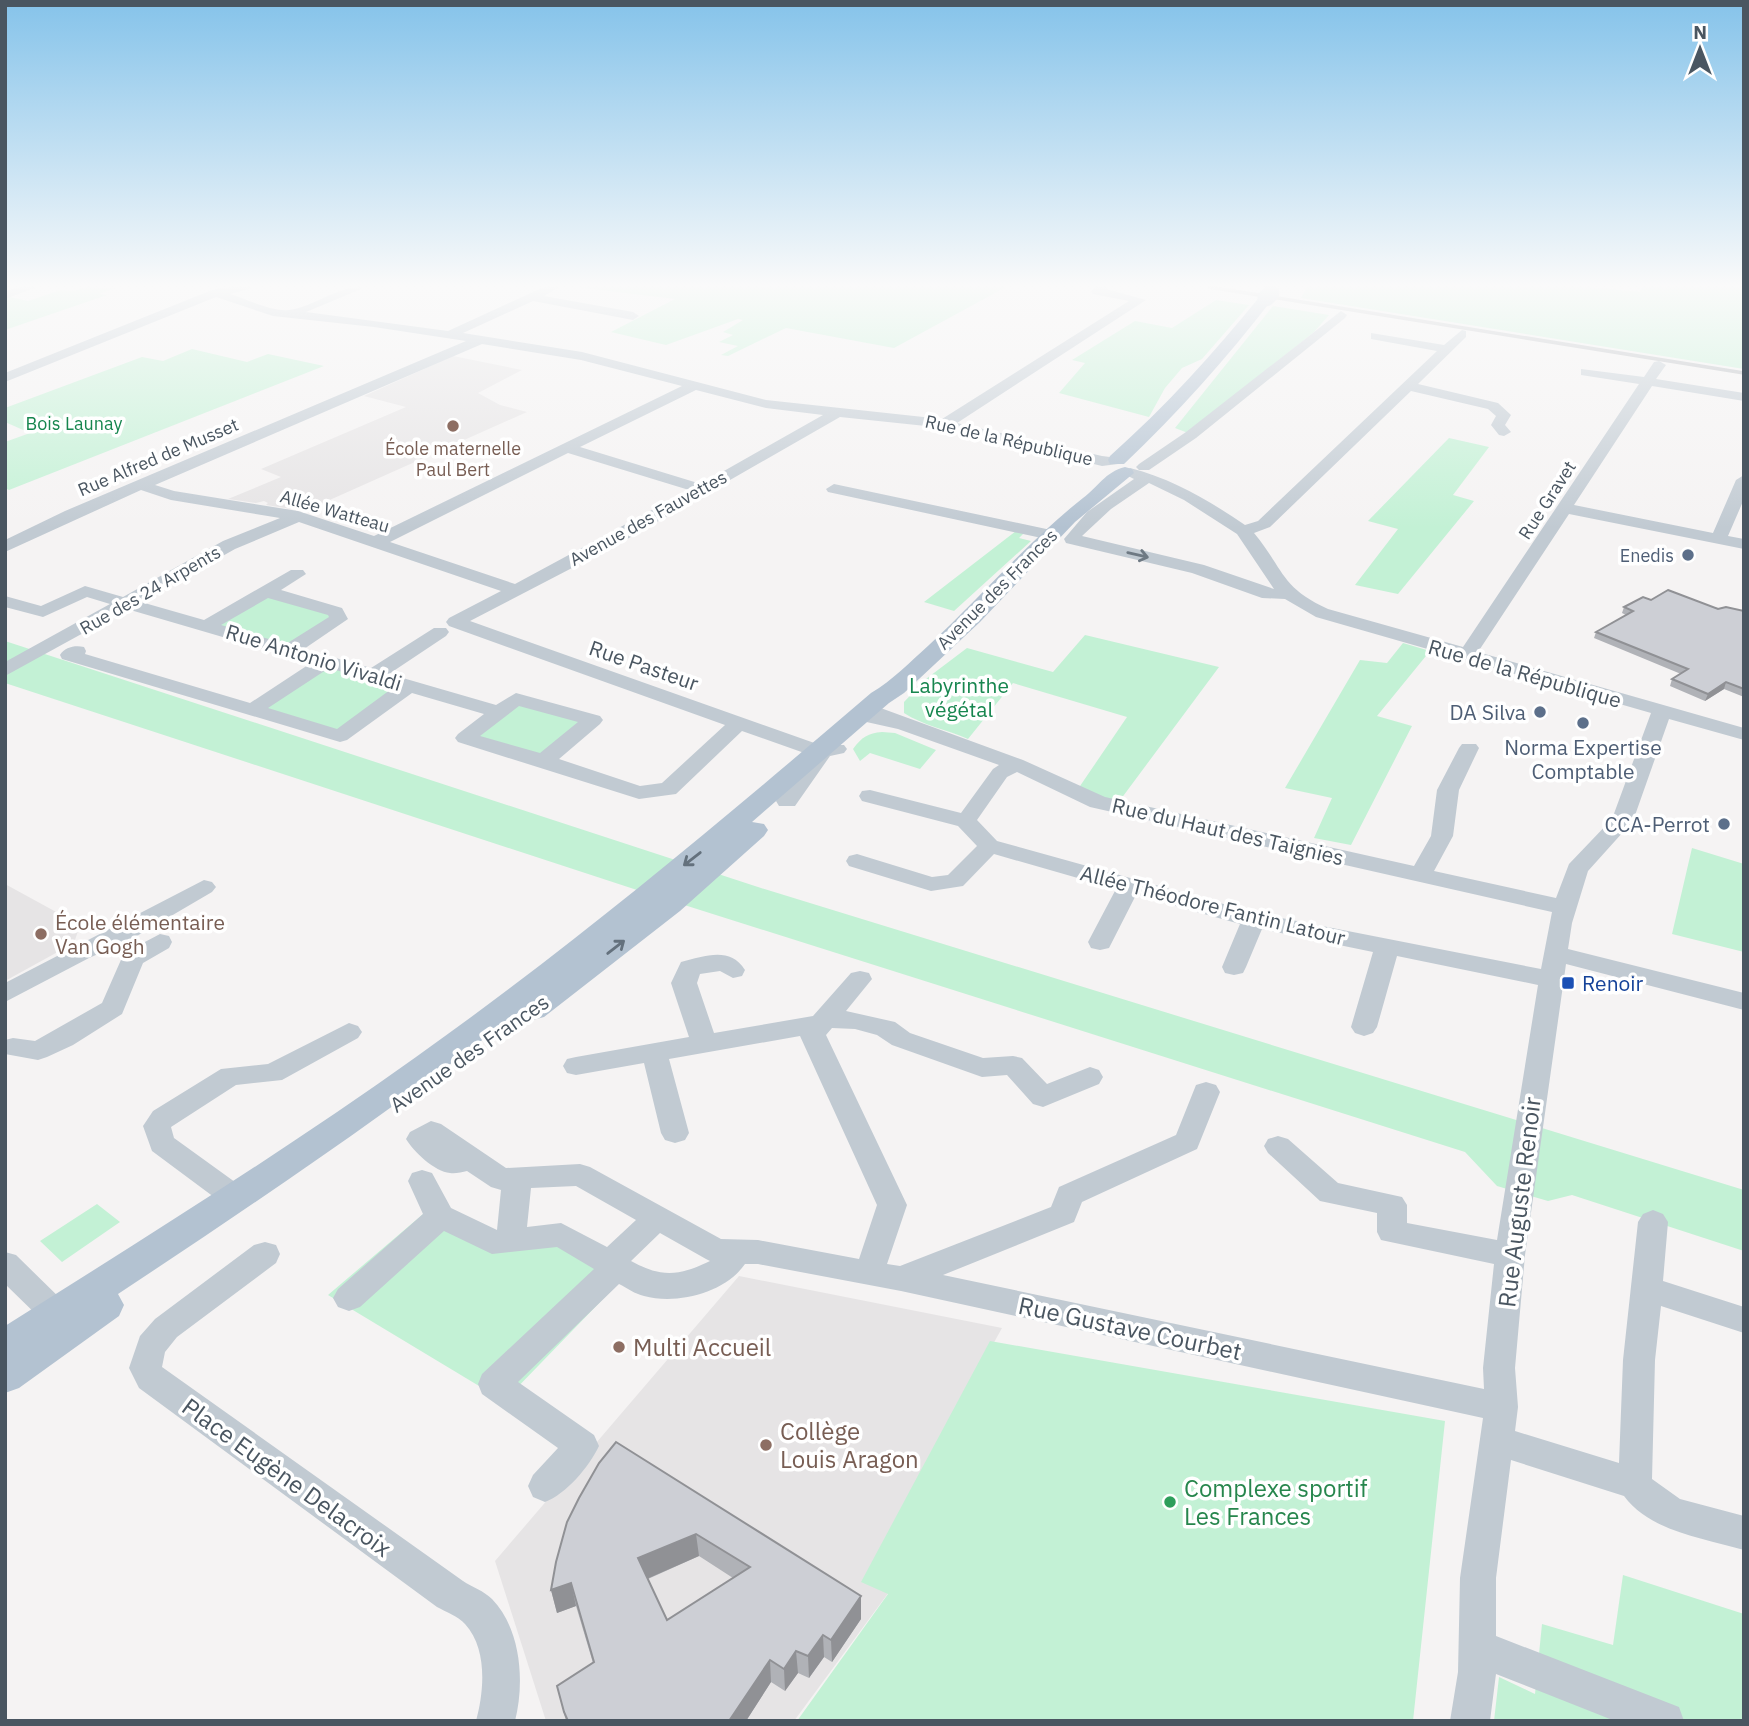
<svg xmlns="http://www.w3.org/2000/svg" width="1749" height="1726" viewBox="0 0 1749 1726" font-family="'IBM Plex Sans',sans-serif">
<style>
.education{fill:#e6e4e5}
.green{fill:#c3f1d5}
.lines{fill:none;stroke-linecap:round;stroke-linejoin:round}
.minor{fill:#c1cad2;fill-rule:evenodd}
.major{fill:#b3c2d1;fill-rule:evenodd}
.rail{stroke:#b5b8bd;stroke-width:3.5}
.major-bridge{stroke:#b3c2d1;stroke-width:17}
.wall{fill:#b0b2b7;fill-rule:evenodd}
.shaded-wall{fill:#909195}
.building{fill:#cdcfd5;stroke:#909195;stroke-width:2;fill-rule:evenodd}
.oneway{stroke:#6e7983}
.oneway2{stroke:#64717d}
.education-dot{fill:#8d6e63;stroke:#fff;stroke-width:2.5}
.service-dot{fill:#5c6f8a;stroke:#fff;stroke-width:2.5}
.transit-dot{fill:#1a4fb4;stroke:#fff;stroke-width:2.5}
.leisure-dot{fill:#2e9e5b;stroke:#fff;stroke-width:2.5}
.labels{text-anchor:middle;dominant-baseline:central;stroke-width:7;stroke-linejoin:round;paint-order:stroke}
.far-park-label{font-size:18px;fill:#17864f;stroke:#fff}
.far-street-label{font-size:18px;fill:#4a5661;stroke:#fff}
.far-education-label{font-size:18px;fill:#785e54;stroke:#fff}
.far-service-label{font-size:18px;fill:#4e5e75;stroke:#fff;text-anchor:end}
.street-label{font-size:21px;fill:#4a5661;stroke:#fff}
.park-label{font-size:21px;fill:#17864f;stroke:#fff}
.service-label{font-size:21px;fill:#4e5e75;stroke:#fff;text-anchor:end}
.education-label{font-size:21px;fill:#785e54;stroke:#fff;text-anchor:start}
.transit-label{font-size:21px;fill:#164399;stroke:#fff;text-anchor:start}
.near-street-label{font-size:24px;fill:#4a5661;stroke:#fff}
.near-education-label{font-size:24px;fill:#785e54;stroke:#fff;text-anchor:start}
.near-leisure-label{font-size:24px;fill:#27864d;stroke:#fff;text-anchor:start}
</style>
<rect width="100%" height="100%" fill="#f5f3f3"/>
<!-- education -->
<path class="education" d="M453 356 522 370 478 393 500 405 527 412 305 511 266 505 268 503 264 501 256 503 228 499 281 477 261 469 406 407 364 396Z
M5 884 80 925 74 943 5 981Z
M739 1276 1002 1328 862 1582 889 1592 794 1721H546L495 1561Z"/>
<!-- green -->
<path class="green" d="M87 287 115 288 99 294 107 295 5 330V296L28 301 61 290 73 291Z
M576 287H1006L894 348 786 328 728 356 721 355 738 346 719 342 733 335 723 332 743 320 738 319 666 345 611 332 675 299Z
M1307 287H1591L1640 292 1643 287H1744V369L1301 298Z
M1216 300 1249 305 1202 359 1182 368 1165 388 1149 417 1059 393 1085 363 1072 360 1135 321 1172 328Z
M1273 306 1329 315 1314 332 1188 433 1175 428Z
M192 349 247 362 268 354 324 366 9 490 5 488V442L30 433 5 422V408L142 357 163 361Z
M1449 438 1489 447 1453 495 1474 501 1398 594 1355 585 1398 529 1368 521Z
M1016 531 1024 533 1019 538 1031 541 954 611 924 602Z
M267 592 336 612 289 650 208 625Z
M1085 635 1219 667 1118 803 1078 789 1127 717 1013 683 968 739C948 730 922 725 904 713V702L926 679 967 648 1053 672Z
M5 641 761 888 1744 1190V1251L1572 1195 1548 1201 1497 1186 1465 1152 637 890 5 683Z
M1403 643 1430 651 1377 716 1412 726 1351 845 1314 838 1332 798 1285 788 1360 660 1387 663Z
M327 661 408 686 340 736 252 710Z
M516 699 593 720 544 761 465 738Z
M882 732 895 733 936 750 920 769 870 753 860 761 853 749C862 737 868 733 882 732Z
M1692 848 1744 864V952L1672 934Z
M97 1204 120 1222 62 1262 40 1241Z
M429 1209 492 1242 565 1227 633 1268 504 1401 328 1295Z
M990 1341 1445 1421 1413 1721H797L888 1594 861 1582Z
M1623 1575 1744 1614V1721H1494L1499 1677 1535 1694 1542 1624 1613 1645Z"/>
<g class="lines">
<!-- minor -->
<path class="minor" d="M20 287H37L5 299V291Z
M230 287H251L249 289 230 294C247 299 271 312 289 310 314 307 334 287 363 287L361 289 306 312 448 331 544 287H559L544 296 633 312 639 316 633 320 533 301 463 333 582 352 766 400 942 419 1129 301 1093 294 1091 291 1095 287H1108L1106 289 1146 300 957 423 1102 456 1118 458 1121 461 1118 464 1102 466 945 428 840 417 622 542 470 621 820 745H844L847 749 844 753 830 756 795 806H779L776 801 810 755 742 731 676 794 639 799 458 742 455 738 458 734 484 714 412 693 347 740 340 742 62 659 60 655C65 647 75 645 84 647L86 651 85 654 250 703 311 663 127 609 5 676V662L110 604 87 597 43 617 5 607V596L41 606 85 586 123 597 223 541 280 518 171 500 141 490 5 552V540L65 511 466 341 374 327 273 316 216 297 5 382V373L212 290ZM482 344 581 360 682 386 374 536 298 511 174 491 155 485ZM696 390 766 408 823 415 701 484 580 447ZM568 453 689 490 515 584 390 542ZM299 522 501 591 449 618 446 622 449 626 725 725 662 783 640 786 559 759 600 724 603 720 600 716 516 693 496 705 389 674 446 636 449 632 446 628H434L371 668 304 649 348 619 342 608 281 590 306 574 303 570H291L204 620 141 602 235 549ZM268 598 328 615 329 617 286 644 221 625ZM329 668 394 687 337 729 268 708ZM519 706 578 722 540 753 480 736Z
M1341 311 1347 315 1345 318 1196 438 1149 470H1139L1136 467 1139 464 1186 432Z
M1462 330 1466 331V337L1418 384 1498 403 1511 415 1505 425 1511 432 1504 436 1499 435 1491 425 1496 416 1488 409 1411 391 1270 527 1254 533C1284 569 1280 587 1328 609L1463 647 1639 384 1581 375V369L1644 377 1654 362 1659 361 1666 365 1656 379 1744 393V401L1652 386 1574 505 1713 533 1736 480 1744 475V499L1728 536 1744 539V549L1569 514 1478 652 1744 728V740L1669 719 1633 821 1588 871 1572 923 1568 949 1744 993V1010L1566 964 1525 1255 1515 1368 1518 1407 1515 1431 1619 1463 1623 1360 1638 1222 1643 1214 1653 1210 1663 1214 1668 1222 1663 1281 1744 1307V1333L1661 1306 1655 1360 1652 1479 1680 1499 1744 1516V1550C1703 1538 1651 1532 1624 1496L1511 1460 1496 1578V1636L1679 1707 1684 1721H1615L1496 1674 1490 1721H1450L1458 1672 1460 1578 1483 1418 901 1291 758 1264H745C725 1293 677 1305 644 1296 635 1294 627 1288 619 1284L518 1382 594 1435 599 1446C589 1467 566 1494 545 1502L533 1497 528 1486 533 1475 558 1448 482 1394 478 1384 482 1374 594 1269 557 1247 492 1254 444 1231 360 1307 349 1311 338 1307 333 1298 338 1289 423 1214 408 1181 412 1173 422 1170 432 1173 451 1208 497 1230 501 1190 491 1187 467 1171C462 1172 455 1174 450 1173 435 1172 413 1151 406 1139L410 1132 431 1121 441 1124 506 1168 580 1164 590 1167 721 1239 758 1240 859 1259 877 1205 800 1036 669 1059 689 1133 685 1140 675 1143 665 1140 661 1133 644 1063 576 1075 567 1073 563 1066 567 1059 576 1057 689 1037 671 983 681 962C705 956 730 946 745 970L742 976 733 978 720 971 700 974 697 983 714 1033 813 1016 851 973 860 971 869 973 872 979 846 1011 895 1022 910 1033 983 1058 1013 1056 1022 1058 1047 1084 1090 1067 1099 1070 1103 1077 1099 1084 1043 1107 1033 1104 1007 1075 982 1077 892 1045 877 1035 855 1029 832 1028 826 1035 907 1205 887 1264 900 1266 1051 1207 1059 1187 1176 1135 1196 1085 1206 1082 1216 1085 1220 1092 1197 1149 1082 1202 1074 1222 943 1275 1484 1389 1483 1368 1494 1264 1381 1240 1377 1232V1213L1320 1201 1268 1153 1264 1146 1268 1139 1278 1136 1288 1139 1338 1183 1402 1197 1407 1205V1223L1497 1240 1538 985 1397 956 1377 1027 1373 1033 1364 1036 1355 1033 1351 1027 1373 952 1262 929 1246 967 1243 973 1234 975 1225 973 1222 967 1240 924 1136 895 1109 948 1100 950 1091 948 1088 942 1116 889 994 854 963 886 931 891 849 866 846 861 849 856 857 854 932 877 948 875 977 846 958 826 862 801 859 796 862 791 870 790 961 813 993 769 999 765 898 729 853 719 850 715 860 705 867 703 1023 760 1105 797 1414 866 1431 836 1437 790 1459 748 1462 744H1476L1479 748 1459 790 1453 836 1434 871 1556 898 1569 864 1612 819 1651 713 1316 617 1285 599 1262 598 1192 573 1066 543 1064 539 1087 512 1134 479 1122 473 1130 468C1173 479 1208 500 1245 525L1258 521 1437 351 1371 339V333L1444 345ZM1149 483 1184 500 1237 534 1274 589 1204 565 1082 536 1111 509ZM1017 772 1090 807 1552 912 1541 969 1256 913 997 841 977 820 1007 777ZM576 1186 636 1220 607 1247 561 1223 527 1227 531 1188ZM660 1233 706 1259 710 1261C679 1276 662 1278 631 1261Z
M834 484 1051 530 1059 535 1051 540 828 492 826 489Z
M204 880 212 882 216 887 212 892 130 940 89 958 5 1002V983Z
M160 934 169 936 172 942 169 948 143 963 122 1014 73 1045 47 1057 38 1060 5 1054V1040L13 1038 35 1041 102 1003 124 953Z
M349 1023 358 1026 362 1032 358 1038 282 1080 236 1085 171 1127 174 1138 246 1190 251 1198 246 1206 236 1209 226 1206 152 1151 143 1126 153 1111 221 1069 268 1064Z
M265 1242 276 1245 280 1254 276 1263 177 1337 165 1352 162 1367 463 1581C472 1587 484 1591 492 1599 521 1629 525 1682 515 1721H476C484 1692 488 1649 465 1624 458 1616 446 1612 437 1607L139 1388 129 1368 140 1336 155 1319 254 1245Z
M5 1252 16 1255 68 1306 73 1315 68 1324 57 1328 46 1324 5 1284Z"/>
<!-- major -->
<path class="major" d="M1266 294 1273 298 1271 301C1225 360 1178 413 1124 464H1110L1108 460 1110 456C1166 406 1214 353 1261 295Z
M1125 467 1132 469 1134 473 1075 522 980 622 904 693 889 703 752 822 764 824 768 830 764 836 680 911 544 1017 533 1020 522 1017 519 1012C390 1112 254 1204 118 1294L124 1305 119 1316 19 1388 5 1393V1326C143 1239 283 1152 416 1057 575 944 724 819 871 693 893 680 910 662 929 645 981 597 1027 542 1083 498 1098 487 1105 472 1125 467Z"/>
<!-- rail -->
<path class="rail" d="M1209 287 1744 373"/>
<!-- major-bridge -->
<path class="major-bridge" d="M1266 298 1271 293"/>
</g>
<!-- wall -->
<path class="wall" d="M1651 600 1744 611V697L1724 689 1705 701 1670 686 1672 679 1681 674 1594 638 1596 632 1626 615 1622 613 1624 607Z
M599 1463 861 1619 832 1662 824 1657 809 1678 798 1673 785 1691 771 1682 746 1721H566L557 1687 593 1663 576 1606 557 1613 551 1590ZM699 1556 733 1578 667 1620 648 1579Z"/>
<!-- shaded-wall -->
<path class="shaded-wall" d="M1726 682 1724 689 1705 701 1708 694Z
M696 1534 699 1556 642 1581 638 1558Z
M571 1583 576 1606 557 1613 551 1590Z
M861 1596V1619L832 1662 831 1640Z
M823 1635 824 1657 809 1678 808 1656Z
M796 1651 798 1673 785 1691 784 1669Z
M770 1660 771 1682 746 1721H729Z"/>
<!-- building -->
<path class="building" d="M1668 590 1718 609 1726 607 1744 611V689L1726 682 1708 694 1672 679 1688 669 1596 632 1633 611 1624 607 1643 597 1651 600Z
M616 1442 861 1596 831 1640 823 1635 808 1656 796 1651 784 1669 770 1660 729 1721H568L564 1712 557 1686 594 1662 571 1583 551 1590 556 1562 567 1522 579 1498 599 1463ZM696 1534 750 1567 667 1620 638 1558Z"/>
<!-- one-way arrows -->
<defs><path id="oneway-shaft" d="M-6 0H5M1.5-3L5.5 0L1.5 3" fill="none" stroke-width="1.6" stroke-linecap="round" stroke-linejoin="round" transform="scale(1.75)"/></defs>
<use class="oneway" href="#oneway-shaft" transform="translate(1138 555) rotate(13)"/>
<g class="oneway2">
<use href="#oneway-shaft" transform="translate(692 859) rotate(142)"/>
<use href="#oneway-shaft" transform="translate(616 947) rotate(-38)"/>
</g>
<!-- sky -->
<linearGradient id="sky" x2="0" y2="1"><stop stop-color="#85c3ea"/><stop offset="0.54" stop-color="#fafafa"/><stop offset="1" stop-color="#fafafa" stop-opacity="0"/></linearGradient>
<rect width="1749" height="528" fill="url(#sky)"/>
<!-- markers -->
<g class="education-dot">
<circle cx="453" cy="426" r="7"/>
<circle cx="41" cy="934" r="7"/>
<circle cx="619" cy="1347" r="7"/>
<circle cx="766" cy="1445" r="7"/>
</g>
<g class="service-dot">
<circle cx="1688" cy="555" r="7"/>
<circle cx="1540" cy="712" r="7"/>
<circle cx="1583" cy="723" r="7"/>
<circle cx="1724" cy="824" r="7"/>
</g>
<rect class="transit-dot" x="1561" y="976" width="14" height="14" rx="3.5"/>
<circle class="leisure-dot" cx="1170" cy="1502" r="7"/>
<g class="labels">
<!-- far-park labels -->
<g class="far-park-label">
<text x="74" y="423">Bois Launay</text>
</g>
<!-- far-street labels -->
<g class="far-street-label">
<text transform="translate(1009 440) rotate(13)">Rue de la République</text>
<text transform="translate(158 457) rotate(-23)">Rue Alfred de Musset</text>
<text transform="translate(1547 500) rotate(-57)">Rue Gravet</text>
<text transform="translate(335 511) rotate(16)">Allée Watteau</text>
<text transform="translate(648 518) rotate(-29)">Avenue des Fauvettes</text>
<text transform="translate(997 589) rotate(-45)">Avenue des Frances</text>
<text transform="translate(150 590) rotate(-30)">Rue des 24 Arpents</text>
</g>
<!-- far-education labels -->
<g class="far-education-label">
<text x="453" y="448">École maternelle<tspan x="453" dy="21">Paul Bert</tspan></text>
</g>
<!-- far-service labels -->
<g class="far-service-label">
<text x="1674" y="555">Enedis</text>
</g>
<!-- street labels -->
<g class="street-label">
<text transform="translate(314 657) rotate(17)">Rue Antonio Vivaldi</text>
<text transform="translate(644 665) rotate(19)">Rue Pasteur</text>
<text transform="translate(1525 673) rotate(16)">Rue de la République</text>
<text transform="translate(1228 831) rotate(13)">Rue du Haut des Taignies</text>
<text transform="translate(1213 905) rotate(14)">Allée Théodore Fantin Latour</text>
<text transform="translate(469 1053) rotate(-35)">Avenue des Frances</text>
</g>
<!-- park labels -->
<g class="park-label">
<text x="959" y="685">Labyrinthe<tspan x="959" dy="24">végétal</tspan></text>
</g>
<!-- service labels -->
<g class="service-label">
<text x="1526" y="712">DA Silva</text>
<text x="1583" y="747" text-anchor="middle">Norma Expertise<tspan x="1583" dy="24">Comptable</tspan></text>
<text x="1710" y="824">CCA-Perrot</text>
</g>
<!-- education labels -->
<g class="education-label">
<text x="55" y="922">École élémentaire<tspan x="55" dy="24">Van Gogh</tspan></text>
</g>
<!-- transit labels -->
<g class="transit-label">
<text x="1582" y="983">Renoir</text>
</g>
<!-- near-street labels -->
<g class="near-street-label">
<text transform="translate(1519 1202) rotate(-83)">Rue Auguste Renoir</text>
<text transform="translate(1130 1328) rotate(12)">Rue Gustave Courbet</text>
<text transform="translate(287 1477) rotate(36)">Place Eugène Delacroix</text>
</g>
<!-- near-education labels -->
<g class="near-education-label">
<text x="633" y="1347">Multi Accueil</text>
<text x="780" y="1431">Collège<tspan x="780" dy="28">Louis Aragon</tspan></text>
</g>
<!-- near-leisure labels -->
<g class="near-leisure-label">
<text x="1184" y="1488">Complexe sportif<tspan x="1184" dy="28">Les Frances</tspan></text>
</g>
</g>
<!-- border -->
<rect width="1749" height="1726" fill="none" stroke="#4a5661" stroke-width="14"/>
<!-- north arrow -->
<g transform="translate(1700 49)" stroke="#ffffff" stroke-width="5" paint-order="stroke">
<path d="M0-5L12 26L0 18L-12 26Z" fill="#4a5661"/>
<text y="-10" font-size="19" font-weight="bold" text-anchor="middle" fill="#4a5661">N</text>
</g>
</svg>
